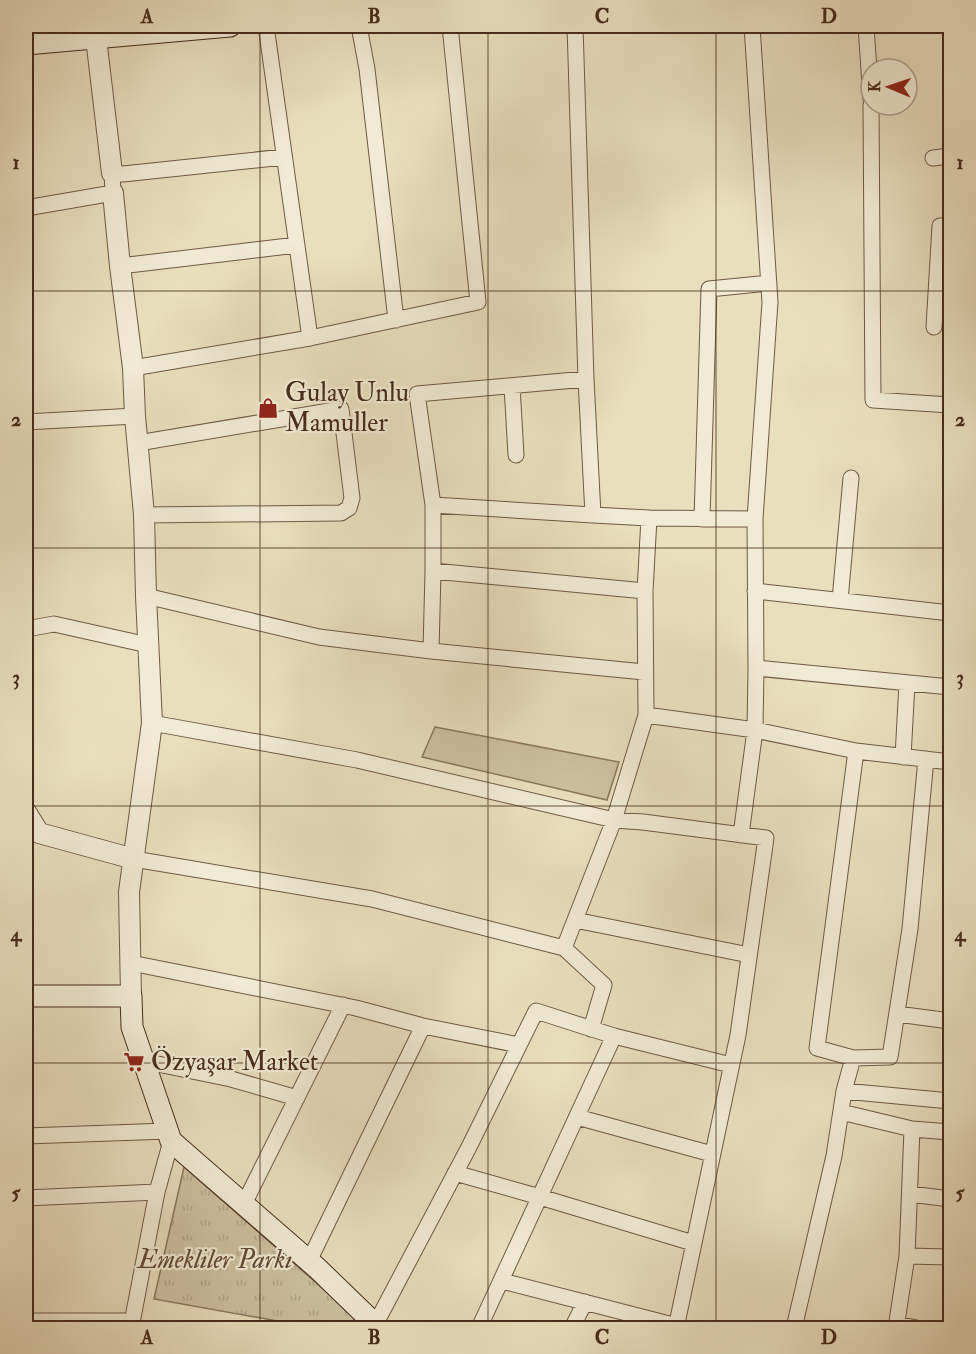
<svg xmlns="http://www.w3.org/2000/svg" width="976" height="1354" viewBox="0 0 976 1354" font-family="'IM FELL Double Pica',serif">
<style>
.grass{fill:#cdc0a2;stroke:#8a765e;stroke-width:1.5}
.park{fill:url(#park-tufts);stroke:#8a765e;stroke-width:1.5}
.lines{fill:none;stroke-linecap:round;stroke-linejoin:round}
.minor-casing{stroke:#705844;stroke-width:17}
.tertiary-casing{stroke:#705844;stroke-width:22}
.secondary-casing{stroke:#472b1b;stroke-width:23}
.minor{stroke:#f1ead5;stroke-width:15}
.tertiary{stroke:#f1ead5;stroke-width:20}
.secondary{stroke:#f1ead5;stroke-width:21}
.grid{fill:none;stroke:#472b1b;stroke-width:1.5;stroke-opacity:0.55}
.labels{text-anchor:middle;dominant-baseline:central;stroke-width:4.5;stroke-linejoin:round;paint-order:stroke}
.poi-label{font-size:26px;fill:#472b1b;stroke:#f1ead5;text-anchor:start}
.park-label{font-size:26px;font-style:italic;fill:#624936;stroke:#f1ead5}
.neatline{fill:none;stroke:#472b1b;stroke-width:2}
.grid-label{font-size:20px;text-anchor:middle;font-weight:bold;fill:#472b1b}
</style>
<defs>
<pattern id="park-tufts" width="24" height="20" patternUnits="userSpaceOnUse" patternTransform="scale(1.5)"><rect width="24" height="20" fill="#cdc0a2"/><path d="M3 7l-1-3M5 7V3M7 7l1-3M15 17l-1-3M17 17v-4M19 17l1-3" fill="none" stroke="#b1a58b"/></pattern>
</defs>
<rect width="100%" height="100%" fill="#e9debe"/>
<filter id="stains"><feTurbulence type="fractalNoise" baseFrequency=".00333" numOctaves="4"/><feColorMatrix values="0 0 0 0 .2 0 0 0 0 .09 0 0 0 0 .02 0 0 0 .5 -.17"/></filter>
<radialGradient id="worn" r=".72"><stop offset=".6" stop-color="#630" stop-opacity="0"/><stop offset="1" stop-color="#630" stop-opacity=".3"/></radialGradient>
<!-- grass -->
<path class="grass" d="M435 727 619 762 607 800 422 757Z"/>
<!-- park -->
<path class="park" d="M184 1167 353 1315 356 1328H317L154 1299Z"/>
<g class="lines">
<!-- minor casing -->
<g class="minor-casing">
<path id="minor" d="M266 26 310 338
M359 26 367 69 396 320
M575 26 586 379 593 515 649 518 755 519
M866 26 871 100
M871 105 873 400 950 405
M933 158 950 156
M26 208 113 193 112 173 123 174 284 157
M120 266 297 245
M934 327 940 226H950
M133 368 310 338 478 302 450 26
M586 379 417 394 433 505V571L645 591
M512 386 516 455
M26 422 135 416
M138 443 341 409 352 498 349 508 341 513 144 515
M433 505 593 515
M702 519 709 289 769 283
M433 571 431 651 644 672
M755 591 950 613
M146 596 319 637 431 651
M840 600 851 478
M26 629 54 624 148 645
M756 668 950 687
M646 715 645 591 649 518
M152 723 357 760 614 820 643 822 766 838 738 1035 676 1328
M856 751 817 1048 853 1058 890 1057 910 929 926 759
M903 757 907 683
M741 835 755 730 756 668 755 519 770 302 752 26
M134 859 372 899 564 948 604 985 591 1029
M575 920 749 955
M564 948 614 820 646 715 755 730 856 751 950 762
M131 963 356 1008 423 1026 519 1045
M897 1014 950 1021
M143 1061 231 1079 297 1098
M844 1091 950 1101
M841 1112 912 1129 907 1256
M577 1117 712 1154
M912 1129 950 1132
M26 1136 168 1131
M455 1173 540 1197 693 1243
M910 1194 950 1199
M26 1198 157 1192
M244 1204 343 1005
M309 1261 423 1026
M502 1281 677 1326
M26 1321H133
M897 1324 916 1328
M375 1325 469 1147 536 1011 614 1036 731 1065
M131 1328 157 1192 171 1141
M479 1328 614 1036
M572 1328 585 1302
M794 1328 834 1156 844 1091 853 1058
M896 1328 907 1256 950 1257"/>
</g>
<!-- tertiary casing -->
<g class="tertiary-casing">
<path id="tertiary" d="M96 38 112 173
M113 193 120 266 133 368 135 416 144 515 146 596 152 723 129 892 131 996
M26 812 39 833 134 859"/>
</g>
<!-- secondary casing -->
<g class="secondary-casing">
<path id="secondary" d="M26 44 230 26
M26 996H131L132 1027 171 1141 317 1268 379 1328"/>
</g>
<!-- minor -->
<use href="#minor" class="minor"/>
<!-- tertiary -->
<use href="#tertiary" class="tertiary"/>
<!-- secondary -->
<use href="#secondary" class="secondary"/>
</g>
<!-- grid -->
<path class="grid" d="M260 26V1328M488 26V1328M716 26V1328M26 291H950M26 548H950M26 806H950M26 1063H950"/>
<!-- icons -->
<defs>
<g id="shop-bare" transform="scale(1.62)"><path d="M-5-2.5h2.3a2.7 3.5 0 0 1 5.4 0H5L5.5 6h-11ZM-1.5-2.5h3a1.5 2.3 0 0 0-3 0Z" fill="#8f2418" stroke="#f1ead5" stroke-width="2.5" paint-order="stroke"/></g>
<g id="supermarket-bare" transform="scale(1.62)"><path d="M-6-5.5h2.5l.6 2H6L4.5 2H-2.5L-4.4-4H-6ZM-1.5 3.2a1.3 1.3 0 1 0 .1 0ZM3 3.2a1.3 1.3 0 1 0 .1 0Z" fill="#8f2418" stroke="#f1ead5" stroke-width="2.5" paint-order="stroke"/></g>
</defs>
<g fill-rule="evenodd">
<use href="#shop-bare" x="268" y="408"/>
<use href="#supermarket-bare" x="134" y="1062"/>
</g>
<g class="labels">
<!-- poi labels -->
<g class="poi-label">
<text x="285" y="393">Gulay Unlu<tspan x="285" dy="30">Mamuller</tspan></text>
<text x="151" y="1062">Özyaşar Market</text>
</g>
<!-- park labels -->
<g class="park-label">
<text x="215" y="1260">Emekliler Parkı</text>
</g>
</g>
<!-- margin -->
<rect width="976" height="1354" fill="none" stroke="#e9debe" stroke-width="66"/>
<!-- north arrow -->
<g transform="translate(889 87) rotate(272)"><circle r="28" fill="#f1ead5" stroke="#ad9e8b" stroke-width="1.5"/>
<path d="M0-4.5L10 22L0 15L-10 22Z" fill="#8f2418"/>
<text y="-9" font-size="16" font-weight="bold" text-anchor="middle" fill="#472b1b">K</text>
</g>
<rect x="33" y="33" width="910" height="1288" class="neatline"/>
<g class="grid-label">
<text x="147" y="23">A</text>
<text x="374" y="23">B</text>
<text x="602" y="23">C</text>
<text x="829" y="23">D</text>
<text x="16" y="169">1</text>
<text x="960" y="169">1</text>
<text x="16" y="426">2</text>
<text x="960" y="426">2</text>
<text x="16" y="684">3</text>
<text x="960" y="684">3</text>
<text x="16" y="941">4</text>
<text x="960" y="941">4</text>
<text x="16" y="1199">5</text>
<text x="960" y="1199">5</text>
<text x="147" y="1344">A</text>
<text x="374" y="1344">B</text>
<text x="602" y="1344">C</text>
<text x="829" y="1344">D</text>
</g>
<rect width="100%" height="100%" filter="url(#stains)"/>
<rect width="100%" height="100%" fill="url(#worn)"/>
</svg>
